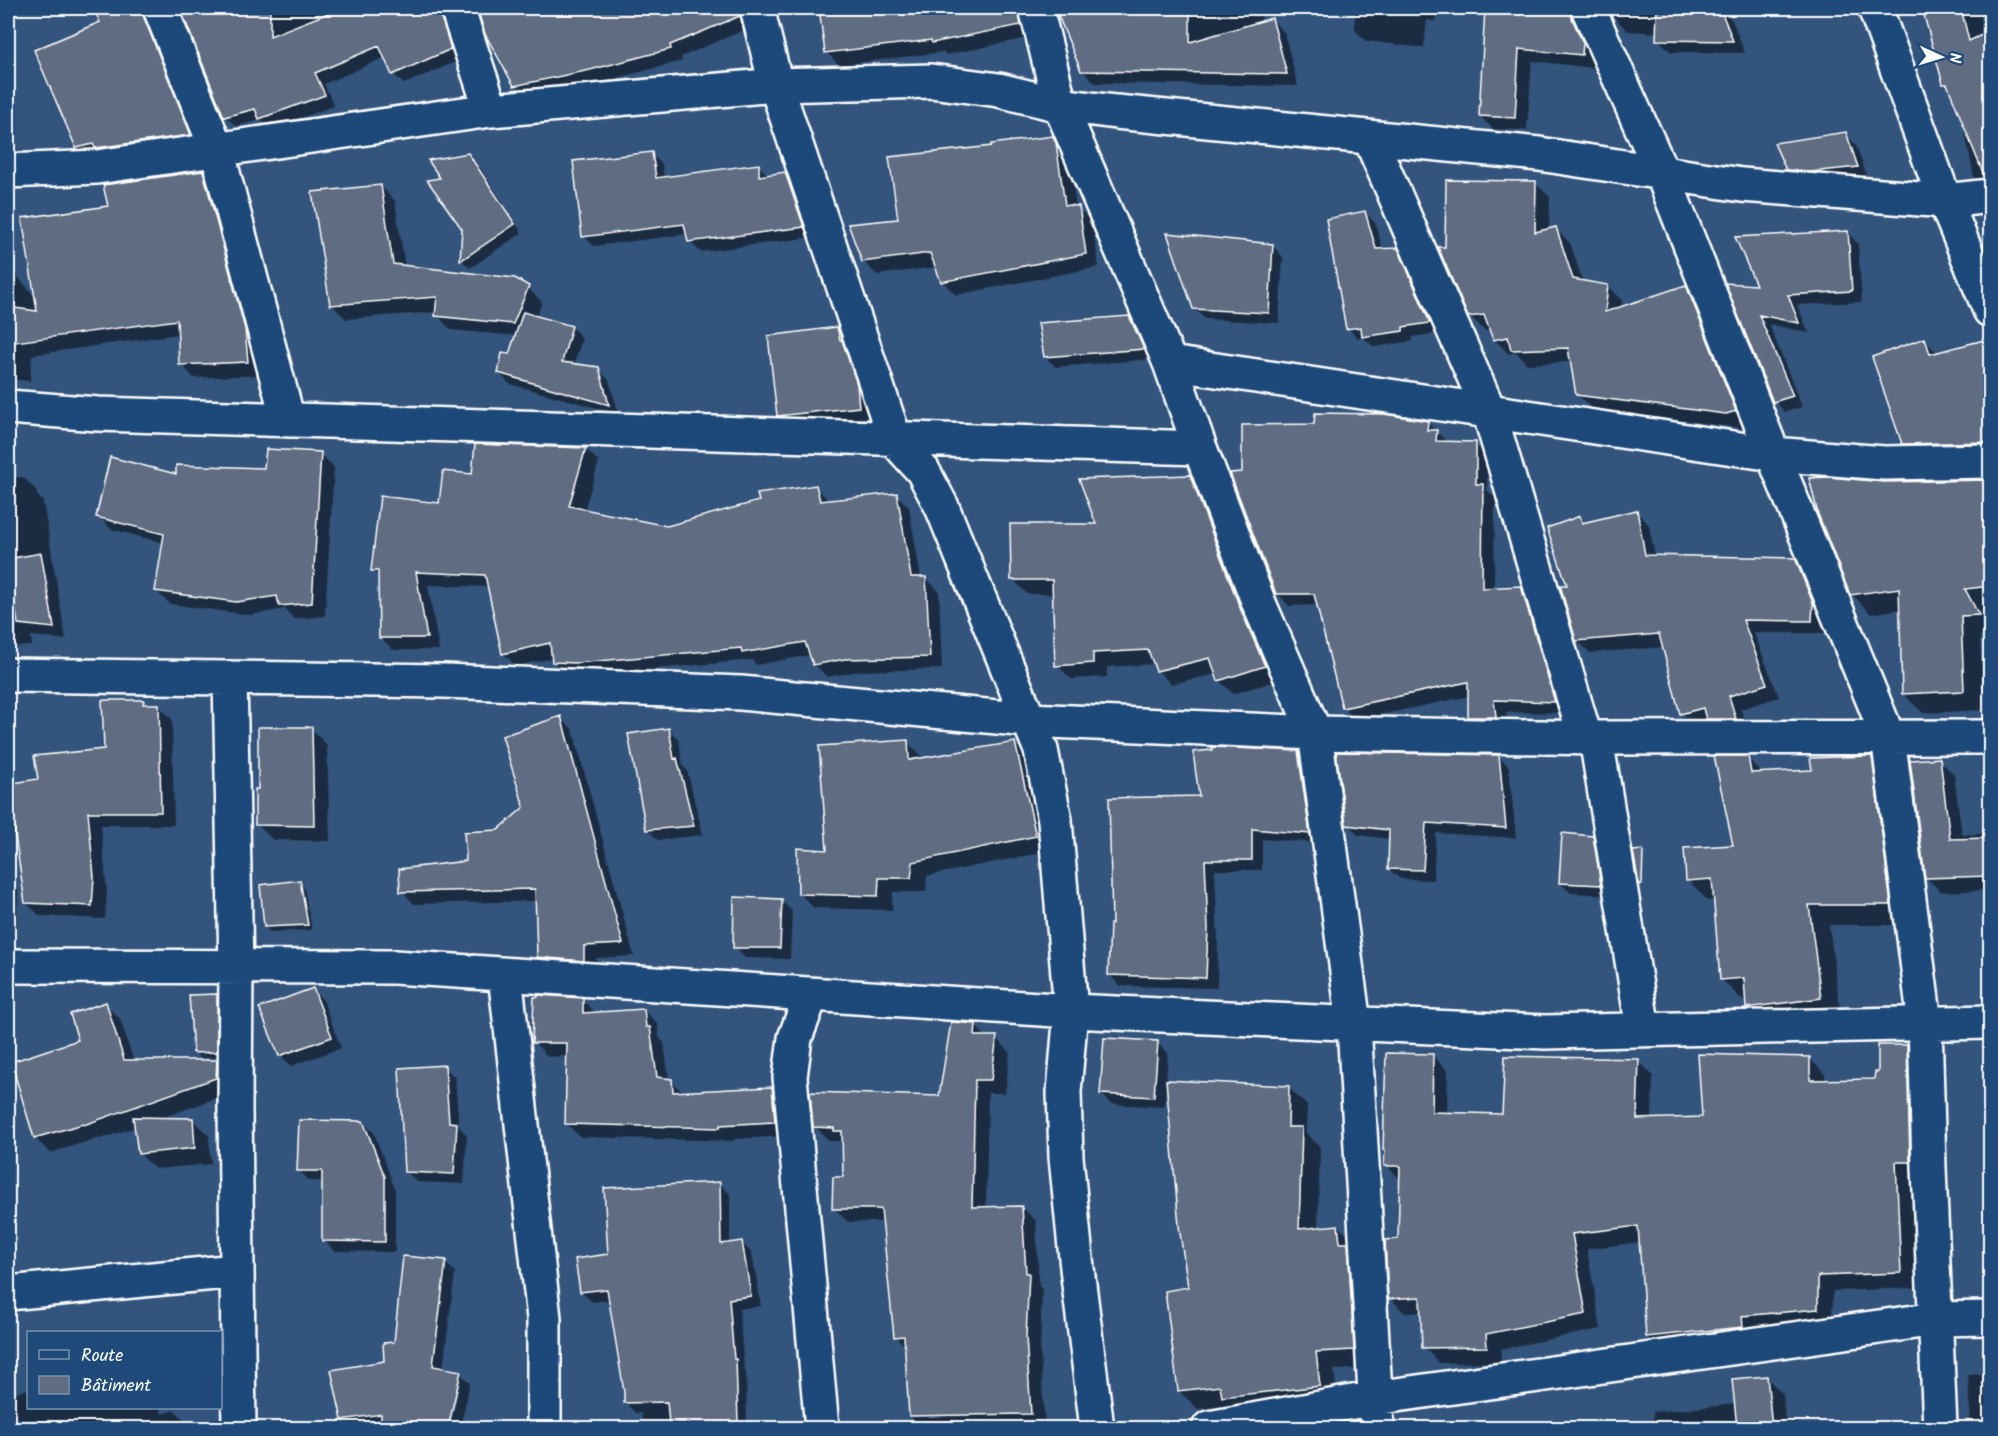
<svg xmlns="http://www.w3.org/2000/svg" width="1998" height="1436" viewBox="0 0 1998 1436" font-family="Kalam,sans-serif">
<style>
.shadow{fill:#0007}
.building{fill:#616c81;stroke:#fff;stroke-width:1.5}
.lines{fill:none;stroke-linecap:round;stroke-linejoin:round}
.minor-casing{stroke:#fff;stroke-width:38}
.secondary-casing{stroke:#fff;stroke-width:38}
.minor{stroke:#1f4a7a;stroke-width:33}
.secondary{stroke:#1f4a7a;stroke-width:33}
</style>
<rect width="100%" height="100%" fill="#33547c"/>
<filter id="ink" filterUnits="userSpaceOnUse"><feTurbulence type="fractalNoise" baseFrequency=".0167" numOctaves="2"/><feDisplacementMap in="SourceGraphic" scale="12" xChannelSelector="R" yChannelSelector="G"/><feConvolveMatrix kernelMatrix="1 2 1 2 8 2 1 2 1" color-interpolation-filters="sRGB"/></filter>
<g filter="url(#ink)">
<!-- shadow -->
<path class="shadow" d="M8 8 16 20 8 25Z
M95 8H154L199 144 87 156 77 147 102 23Z
M246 8H443L460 60 404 84 393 74 386 57 324 84 334 106 270 129 261 120 236 126 225 116 188 23Z
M483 8H596L599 23 726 8H740L750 18 751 27 681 57 682 61 602 82 527 97 516 85 484 25Z
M821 8H1035L1032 37 946 55 943 52 839 65 827 53Z
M1057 8H1262L1261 23 1272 20 1284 32 1298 86 1095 83 1083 71Z
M1354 8H1437L1435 21 1427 20 1424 48 1366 41 1355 30Z
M1486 8H1589L1596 58 1594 68 1532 61 1527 130 1493 129 1480 116Z
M1610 8H1719L1732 20 1745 53 1671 52 1658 39V33L1628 31 1614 17Z
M1923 8H1990V194L1974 178 1962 117 1951 90 1944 83Z
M1845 134 1856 145 1867 177 1822 182 1799 180 1788 169Z
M1052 137 1066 151 1069 158 1076 207 1092 221 1099 267 956 295 942 281 937 267 877 275 863 261 900 220Z
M468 154 477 163 522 233 470 268 462 260Z
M651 154 662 164 664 179 759 166 769 176 785 174 795 184 813 237 700 252 690 241 688 234 594 246 584 236Z
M202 172 216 186 261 375 194 378 181 364 179 334 32 355 30 381 8 379V265L37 299 109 208Z
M1535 183 1550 197 1549 230 1555 228 1570 243 1583 282 1608 286 1622 301 1621 308 1686 287 1701 302 1750 426 1741 428 1592 409 1577 394 1572 362 1527 364 1516 352 1509 354 1494 339 1491 330 1485 331 1470 316 1447 249Z
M381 186 395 201 405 267 528 288 542 302 536 318 572 327 582 338 574 365 598 369 609 380 619 414 510 384 499 373 510 356 517 336 451 330 437 315V312L346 319 331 304Z
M1364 212 1375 223 1383 250H1397L1408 260 1439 333 1412 337 1413 341 1374 347 1364 338H1358L1348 328Z
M1848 233 1858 244 1862 302 1797 305 1809 333 1769 324 1802 407 1785 412 1774 401 1728 284 1759 286Z
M1273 246 1283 257 1279 323 1205 319 1194 308Z
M1129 317 1140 328 1153 359 1056 367 1045 357Z
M837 329 848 340 867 396 869 417 789 426 778 416Z
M1924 340 1938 353 1984 342 1990 349V461L1923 463 1904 443Z
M1427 422 1448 443 1475 444 1487 456V490L1495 498 1494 589 1521 588 1533 600 1566 713 1506 712 1508 729H1482L1470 716V696L1355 720 1343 707 1318 605 1289 606 1277 593 1243 474Z
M477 446 586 449 599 462 584 511 667 528 816 487 829 501 896 494 909 507 921 578H926L939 591 942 669 859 671 827 677 814 664 811 655 756 665 752 660 590 675 566 674 553 661V658L516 666 503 653 489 587 428 585 439 650H393L380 637 379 577 373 570 473 476Z
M320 454 334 467 325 616 294 619 285 609 250 615 170 604 156 591 164 543 111 529 98 516Z
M23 477 36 490 37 495 43 501 66 640 31 636 32 646 8 647V478Z
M1190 477 1204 491 1279 680 1233 694 1219 680 1217 674 1171 684 1157 670 1155 664 1107 667V677L1071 679 1057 665 1054 594H1027L1013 579 1098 526Z
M1990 481V607L1983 608 1990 622V634L1980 635 1983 710 1923 713 1903 694 1901 609 1871 614 1852 594 1884 483Z
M1637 512 1649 525 1655 557 1794 560 1808 573 1825 617V633H1754L1779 697 1741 709 1748 731 1694 726 1682 713 1664 647 1590 653 1577 640 1569 586 1579 518 1586 524Z
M143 701 147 705H158L172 719 174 825H101L107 892 105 919 40 916 26 903 15 827H8V786L40 780 105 751Z
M561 718 573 730 634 956 596 958V972L551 969 538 957 537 901 414 904 402 891 467 862 525 808Z
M311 729 327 745 330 841 273 840 257 824 260 791Z
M669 730 679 740 683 766 687 770 703 835 658 840 648 830Z
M907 742 922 757V759L1014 743 1029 758 1050 851 927 876 926 892H893L892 910 814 908 799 893Z
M1298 752 1309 763 1319 843 1262 839V870H1215L1218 940 1217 988 1120 986 1110 975 1201 797Z
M1499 757 1509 767 1516 838 1436 833 1433 880 1400 879 1389 869 1390 839 1358 835 1348 824Z
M1747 758 1763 774 1814 772 1871 758 1892 778 1910 925H1829L1841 1018 1767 1027 1747 1007V1000H1742L1722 980 1715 900 1708 901 1688 880 1734 846Z
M1939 760 1954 774 1962 835 1990 833V890L1941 892 1927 878Z
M1592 837 1603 848 1611 895 1571 893 1560 883Z
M299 882 304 887 312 930 270 932 265 927Z
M8 885H13L18 890 16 938H8Z
M781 900 792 911 790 959 745 958 735 947Z
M312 989 323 1000 341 1048 291 1066 280 1055Z
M216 996 221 1001V1057L200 1058 195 1053Z
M582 1000 597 1014 644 1010 658 1024 659 1037 664 1043 669 1080 684 1093 772 1089 786 1103 789 1136 734 1139V1141L580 1137 566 1123 568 1056 548 1057 534 1042Z
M105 1004 120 1019 134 1062H216L231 1077V1093L159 1119 193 1120 209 1136 211 1164 155 1169 139 1153 136 1127 100 1139 99 1138 50 1153 35 1138 13 1063 80 1041Z
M975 1025 987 1038H996L1010 1052 1005 1093H988L986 1208 1022 1207 1036 1221 1039 1286 1042 1289 1040 1352 1045 1427 923 1428 910 1416 906 1347 895 1336 884 1222H848L834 1208 844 1178V1141H829L815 1126 941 1098Z
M1157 1043 1168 1053 1166 1081 1288 1087 1307 1106 1306 1133 1320 1147 1318 1228 1338 1226 1357 1245 1372 1368 1334 1370 1338 1404 1242 1415 1232 1405 1198 1409 1179 1391 1190 1288 1168 1086H1166L1164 1107 1112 1104 1101 1094Z
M1906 1046 1922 1062 1925 1177H1911L1916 1288 1833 1291 1832 1323 1662 1352 1647 1337 1640 1242 1587 1249 1601 1329 1501 1349V1362L1439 1363 1424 1347 1422 1312 1405 1313 1390 1298 1400 1240 1401 1180 1386 1165V1152L1385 1150 1432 1055 1448 1071 1447 1113 1504 1115 1638 1060 1653 1076 1652 1120 1703 1118 1810 1059 1825 1074V1081L1876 1080Z
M445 1067 455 1078 459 1127 467 1135 464 1184 417 1182 406 1171Z
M363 1122 374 1133 395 1189V1252L334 1251 324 1240 323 1181H309L299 1170Z
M1985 1133H1990V1172L1984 1166Z
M720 1184 730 1194V1244L741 1242 752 1253 761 1306 739 1309 744 1369 746 1371 747 1428H643L641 1413H635L625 1402 626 1392 610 1300 592 1302 581 1291 609 1256Z
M445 1262 455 1272 443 1369 460 1373 470 1383 460 1428H450L461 1378H458L447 1428H394L389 1424 352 1428 343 1420 386 1362Z
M1990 1373V1428H1960H1971L1968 1375Z
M1766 1377 1783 1394 1785 1421 1792 1420 1801 1428H1654L1653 1412 1736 1404Z
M28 1389V1408H161L162 1414 174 1410 185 1420 187 1428H8V1395Z"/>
<!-- building -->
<path class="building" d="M93 8H142L143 15 191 135 95 148 93 144 76 148 34 50 100 22Z
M180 8H270V36L341 8H439L451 49 392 75 379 46 315 73 325 95 259 119 255 109 224 117Z
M477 8H739L740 16 670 45 671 49 590 70 514 86 485 34Z
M819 8H1018L1021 25 932 43 931 40 825 53Z
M1055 8H1190V42L1272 18 1287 74 1081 71Z
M1485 8H1569L1571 16 1583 43 1582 55 1519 49 1515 118 1479 116Z
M1657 8H1720L1733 41 1656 40Z
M1922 8H1961L1969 41 1990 31V178H1985L1947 84H1943Z
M1846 132 1858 167 1810 172 1786 170 1774 143Z
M1053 136 1056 143 1065 205 1079 206 1086 254 941 282 930 253 862 262 848 224 898 219 889 157 992 146 991 144Z
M652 152 656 178 759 164V176L785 172 804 227 688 242 684 224 582 237 573 161Z
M468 153 515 224 460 261 462 229 427 180 440 178 428 160Z
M203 171 245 329 248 362 179 365 177 320 8 343V307L37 311 22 218 108 206 103 185Z
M1446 180 1536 181 1535 232 1556 227 1573 279 1608 285 1605 312 1686 285 1736 411 1726 414 1576 395 1568 348 1511 350 1508 337 1493 340 1484 315 1468 317 1438 247H1445Z
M381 185 393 264 515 278 529 286 513 324 435 316 437 297 330 305 312 192Z
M1365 211 1376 249 1398 248 1430 323 1403 327V331L1362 337 1361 327 1346 329 1326 219Z
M1848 231 1852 291 1788 295 1799 323 1759 315 1793 396 1773 402 1725 283 1756 285 1735 237Z
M1167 233 1273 244 1269 313 1193 309Z
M523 312 572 326 562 362 599 367 609 405 498 373 502 353 509 354Z
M1129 316 1144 349 1044 357 1038 323Z
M837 327 840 340H842L857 384 859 407 777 416 768 336Z
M1925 338 1930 354 1984 340 1990 363V442L1902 444 1872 357Z
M1315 413 1384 414 1428 421 1427 430H1437L1436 441 1476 442V484H1483L1482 588 1521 586 1555 702 1494 700 1496 717H1468V682L1342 708 1314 594H1276L1230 473 1242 472V425L1314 424Z
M475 444 586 448 569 506 667 526 759 501 757 494 816 485 820 501 897 493 911 577H926L930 657 845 659 813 665 805 642 742 653 741 648 576 663 552 662 550 643 502 654 485 575 416 572 427 638H379L378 571H371L380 496 439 503 443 471 472 474Z
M266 449 321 452 312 603 279 606 277 596 236 602 155 591 164 534 96 517 110 457 176 474V465L264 468Z
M1190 475 1240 608 1265 666 1218 681 1210 658 1156 671 1148 650 1093 653V663L1055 666 1052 580H1011L1010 524H1096L1079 479Z
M1828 477 1884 482 1990 480V586L1965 589 1979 615 1961 616 1964 691 1902 694 1899 588 1850 595 1818 514 1809 478Z
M1637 510 1645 555 1795 558 1813 603 1812 621 1743 620 1767 684 1729 696 1736 719H1706L1703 708 1680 714 1659 634 1576 641 1560 585H1567L1547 528 1580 516 1582 523Z
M41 553 54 628 18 624 8 561V559Z
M102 700H144L143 704H159L161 812H88L94 877 92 906 25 903 12 815H8V784L38 779 34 756 104 749Z
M561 716 623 944 584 946V961L537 957 535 889 400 892 399 869 466 861 464 832 498 830 524 807 502 736Z
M258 727H312L314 826 255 825V789H258Z
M669 728 674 759 677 758 694 826 646 830 628 734Z
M908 740 909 760 1015 742 1036 836 913 862 911 878H879L878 896 798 894 797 848 827 850 819 746Z
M1212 747 1298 751 1310 834 1252 829V860H1205L1208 928 1206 978 1108 975 1110 924H1112L1109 798 1199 796 1193 752 1212 750Z
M1336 752 1499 755 1506 828 1426 823 1423 870 1388 869 1389 830 1346 825Z
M1714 756H1748L1751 773 1812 770 1810 758 1872 756 1891 905H1809L1821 998 1746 1008 1744 978 1720 980 1712 879 1686 881 1684 848 1733 845Z
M1940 758 1950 839 1990 838V876L1925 878 1910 760Z
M1562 833 1593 836 1601 885 1559 883Z
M1643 850 1642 884 1639 885 1633 851Z
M300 880 308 925 264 927 260 885Z
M734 897 782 899 780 948H733Z
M313 988 332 1037 279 1056 259 1008Z
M217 994V1052L193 1053 189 995Z
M538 995 583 998V1013L644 1009 646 1027H650L657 1077 672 1079 673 1092 772 1087 775 1122 720 1125V1128L565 1124 567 1043H532L534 997H538Z
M106 1002 124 1060H217L216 1078 84 1125 83 1124 34 1138 11 1062 78 1040 70 1014Z
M951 1022 976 1024 975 1036H997L991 1080H975L972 1207 1022 1206 1026 1273H1029L1026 1337 1031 1414 909 1416 904 1336 894 1337 881 1209H832L833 1177H843L842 1131H834V1128L813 1127 810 1092 939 1096Z
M1104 1038 1158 1041 1154 1097 1100 1094Z
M1878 1045H1907L1910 1162H1896L1901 1273 1818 1276V1309L1742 1316 1743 1327 1646 1337 1638 1226 1572 1234 1586 1314 1486 1334 1487 1347 1422 1348 1420 1297 1388 1299 1385 1240 1398 1239 1400 1166H1384L1385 1150H1383L1386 1053 1433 1054 1432 1112 1502 1114 1505 1056 1639 1059 1637 1119 1702 1117 1698 1054 1810 1057V1080L1874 1079 1875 1072H1878Z
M445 1065 449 1122 457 1123 454 1174 404 1172 399 1068Z
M1166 1080 1289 1086 1288 1127H1302L1299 1229 1338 1225 1340 1243H1348L1354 1350 1316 1352 1320 1386 1222 1397 1220 1386 1178 1391 1165 1291 1188 1287 1179 1226Z
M133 1117 193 1118 195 1148 138 1154Z
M299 1120 363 1121 385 1177V1242L322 1241V1171H297Z
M720 1182 721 1244 742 1241 751 1296 729 1299 734 1359H736L738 1424 687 1428 688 1422 669 1424 667 1402 624 1403V1392L607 1289 580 1292 575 1259 608 1254 604 1188Z
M403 1256 446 1260 433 1366 461 1371 448 1428H381V1414L342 1420 331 1370 384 1361 383 1343 394 1342Z
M1767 1376 1772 1428H1737L1732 1379Z"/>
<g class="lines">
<!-- minor casing -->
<g class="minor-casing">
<path id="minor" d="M160 8 217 150 288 420
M457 8 491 110
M757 8 776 85 895 440 923 471 942 507 1041 750 1055 820 1071 1011 1064 1092 1066 1157 1077 1268 1097 1428
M1036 8 1060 105 1116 112 1539 154 1742 185 1945 201 1990 196
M1588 8 1662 173 1773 454 1888 737 1925 1023 1929 1168 1940 1428
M1370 138 1489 411 1585 737
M8 171 97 167 491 110 776 85 931 81 999 90 1060 105 1170 363 1200 448 1258 601 1315 733 1354 1024 1377 1428
M1170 363 1773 454 1884 463 1990 461
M8 407 98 414 1200 448
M8 675 444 681 741 693 1029 720 1315 733 1596 738 1990 737
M230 678 236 967 235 1108 239 1428
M1596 738 1643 1029
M8 966 394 967 1071 1011 1545 1032 1990 1022
M505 975 544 1318V1428
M811 995 795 1038 790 1077 822 1428
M8 1293 236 1271
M1209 1428 1375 1398 1936 1319 1990 1318"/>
</g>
<!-- secondary casing -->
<g class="secondary-casing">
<path id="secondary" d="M1875 8 1945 201 1990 310"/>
</g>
<!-- minor -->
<use href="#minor" class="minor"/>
<!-- secondary -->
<use href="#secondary" class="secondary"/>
</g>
</g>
<!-- margin -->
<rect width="1998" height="1436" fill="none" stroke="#1f4a7a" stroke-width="30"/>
<rect x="15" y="15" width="1968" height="1406" fill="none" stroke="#fff" stroke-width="2" filter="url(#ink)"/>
<!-- legend -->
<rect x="27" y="1331" width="195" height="78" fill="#1f4a7a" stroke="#7992af" stroke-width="1.5"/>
<rect x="39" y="1350" width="30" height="9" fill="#1f4a7a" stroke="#7992af" stroke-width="1.5"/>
<text x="81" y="1361" font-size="18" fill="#ffffff">Route</text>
<rect x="39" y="1376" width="30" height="18" fill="#616c81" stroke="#7992af" stroke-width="1.5"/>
<text x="81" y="1391" font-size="18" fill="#ffffff">Bâtiment</text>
<!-- north arrow -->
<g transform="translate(1941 57) rotate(94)" stroke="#1f4a7a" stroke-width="4.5" paint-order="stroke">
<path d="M0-4.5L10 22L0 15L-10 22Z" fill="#ffffff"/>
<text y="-9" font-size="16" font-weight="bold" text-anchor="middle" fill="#ffffff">N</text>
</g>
</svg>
